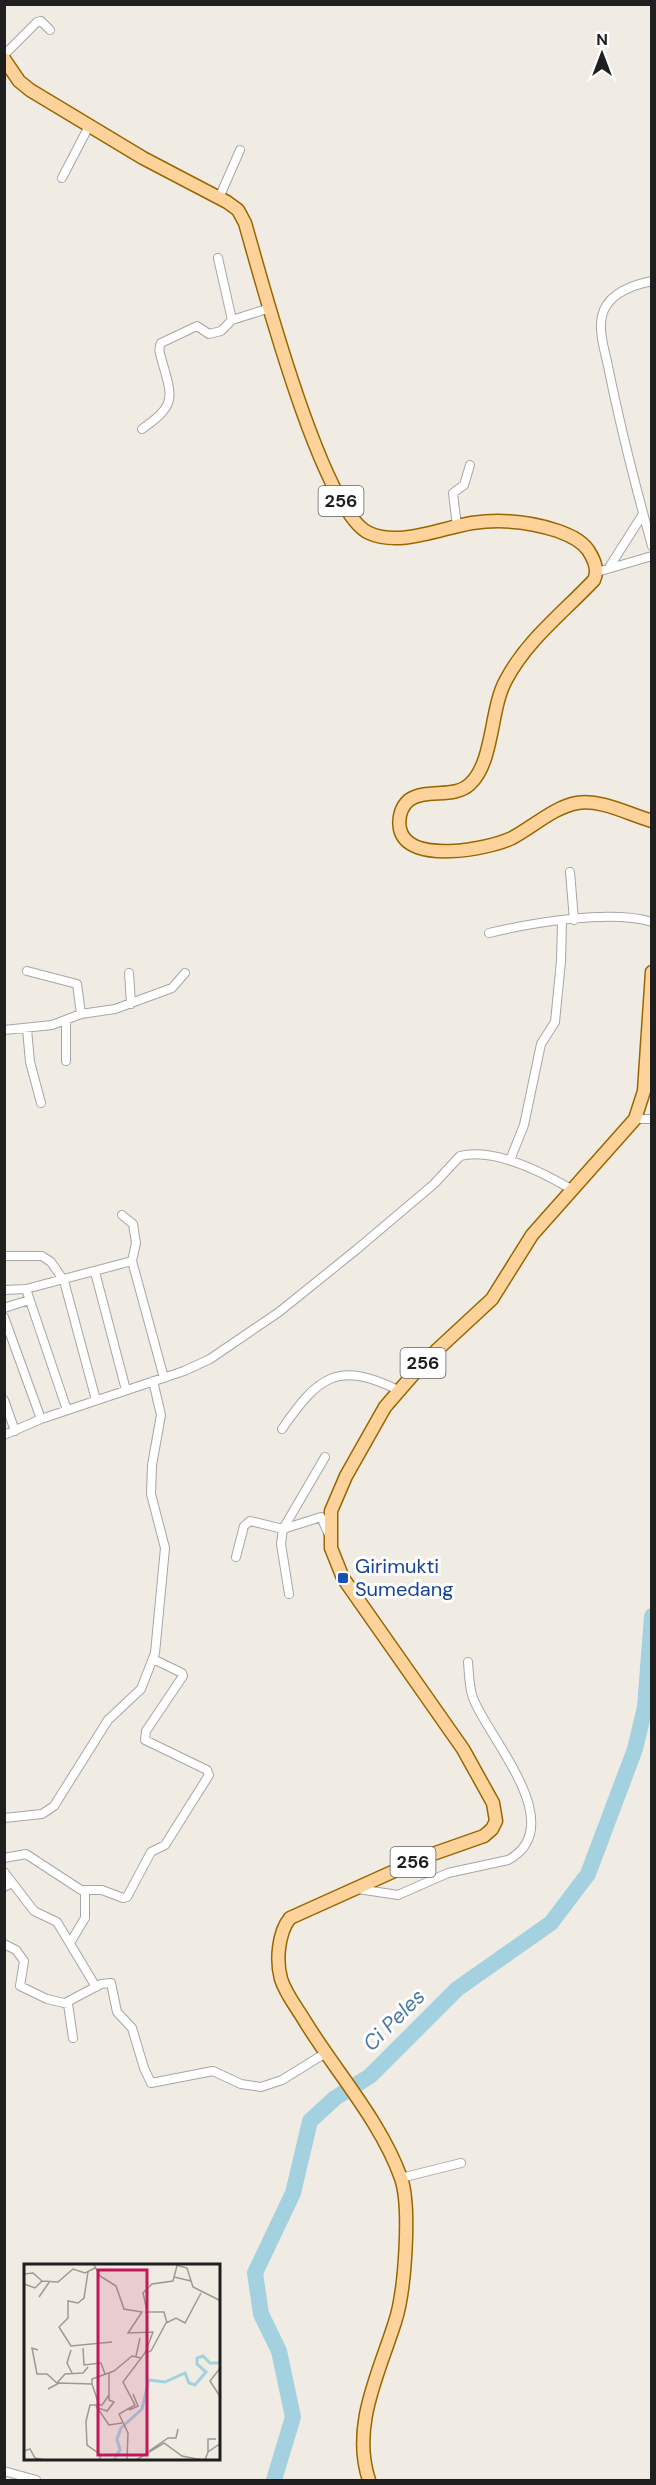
<svg xmlns="http://www.w3.org/2000/svg" width="656" height="2485" viewBox="0 0 656 2485" font-family="'DM Sans',sans-serif">
<style>
.lines{fill:none;stroke-linecap:round;stroke-linejoin:round}
.river{stroke:#a4d1df;stroke-width:16}
.street-casing{stroke:#a6a6a6;stroke-width:10}
.primary-casing{stroke:#960;stroke-width:15}
.street{stroke:#fff;stroke-width:8}
.primary{stroke:#fed39b;stroke-width:12}
.transit-dot{fill:#1a4fb4;stroke:#fff;stroke-width:2}
.labels{text-anchor:middle;dominant-baseline:central;stroke-width:6;stroke-linejoin:round;paint-order:stroke}
.shield{fill:#fff;stroke:#626262;stroke-width:1.5}
.shield-label{font-size:18px;font-weight:bold;fill:#1f1f1f}
.transit-label{font-size:20px;fill:#164399;stroke:#fff;text-anchor:start}
.water-label{font-size:21px;font-style:italic;fill:#4578a9;stroke:#fff}
.inset-river{fill:none;stroke:#a4d1df;stroke-width:3}
.inset-road{fill:none;stroke:#9c9a95;stroke-width:1.5}
.view{fill:#c2185b;fill-opacity:0.15;stroke:#c2185b;stroke-width:3}
.inset-edge{fill:none;stroke:#1f1f1f;stroke-width:3}
</style>
<rect width="100%" height="100%" fill="#f0ece4"/>
<g class="lines">
<!-- river -->
<path class="river" d="M274 2480 293 2417 279 2351 261 2314 255 2273 293 2193 310 2121 335 2098 370 2076 457 1989 551 1923 588 1874 635 1749 645 1707 652 1616"/>
<!-- street casing -->
<g class="street-casing">
<path id="street" d="M4 55 37 22 41 21 50 30
M62 178 89 126
M219 198 240 150
M218 258 232 320
M652 281C632 285 607 294 602 316 598 333 606 354 609 371 621 430 636 488 652 546
M142 429C176 405 173 399 162 361 160 354 158 349 161 343L197 326 209 334 221 331 232 320 270 308
M457 526 453 493 464 485 470 465
M610 566 643 514
M597 572 652 556
M570 872 574 920
M489 933C531 923 611 909 652 922
M27 971 77 984 81 1014
M129 973 131 1004
M66 1021V1061
M27 1029 30 1062 41 1103
M4 1030 52 1025 81 1014 115 1009 172 988 185 973
M635 1119H652
M510 1160 524 1125 541 1044 555 1022 561 961 562 921
M122 1215 133 1224 136 1243 132 1261 164 1378
M4 1256H42L51 1262 64 1281 96 1400
M95 1272 126 1390
M4 1290 26 1289
M4 1308 29 1300
M4 1317 41 1419
M4 1400 15 1431
M67 1410 26 1289 132 1261
M282 1429C318 1377 337 1360 398 1390
M4 1435 41 1419 184 1371 210 1359 279 1312 356 1250 434 1184 460 1156C494 1148 542 1172 571 1189
M236 1557 244 1526 250 1521 283 1529 321 1517 329 1535
M289 1594 281 1544 283 1529 325 1457
M4 1818 42 1814 54 1806 108 1720 141 1689 155 1653 165 1548 151 1494 152 1465 161 1415 153 1381
M4 1858 26 1854 81 1890H102L123 1898 127 1897 151 1852 165 1845 209 1775 207 1770 145 1740 146 1731 183 1676 182 1673 153 1659
M4 1872 34 1911 57 1922 96 1987
M4 1887 12 1883
M358 1889 398 1895 448 1873 508 1860C571 1826 488 1738 473 1698 469 1687 469 1673 468 1662
M70 1943 85 1918V1891
M4 1944 16 1950 24 1961 20 1986 47 1999 68 2004 73 2038
M67 2002 101 1984 111 1983 117 2012 132 2028 144 2068 151 2083 213 2071 241 2084 261 2087 282 2080 324 2054
M401 2178 461 2163
M4 2471 36 2480"/>
</g>
<!-- primary casing -->
<g class="primary-casing">
<path id="primary" d="M4 59 19 81 30 90 143 158 227 202 238 210 245 223C261 278 322 512 369 533 400 547 441 528 472 523 500 519 531 522 558 531 569 535 581 540 588 550 594 559 599 570 594 580 564 612 527 640 506 680 490 708 494 762 470 784 454 799 427 788 409 800 401 807 398 818 400 829 408 865 489 849 512 838 533 827 554 807 577 803 601 799 628 814 652 821
M369 2480C351 2426 379 2373 395 2322 405 2292 411 2207 401 2178 381 2122 337 2073 306 2023 298 2009 286 1995 281 1979 276 1961 278 1933 290 1918L430 1855 484 1836 492 1829 496 1821 493 1803 463 1749 343 1578 331 1548V1511L346 1476 385 1407 424 1362 492 1299 532 1235 635 1119 644 1091 652 972"/>
</g>
<!-- street -->
<use href="#street" class="street"/>
<!-- primary -->
<use href="#primary" class="primary"/>
</g>
<!-- markers -->
<rect class="transit-dot" x="337" y="1572" width="12" height="12" rx="3"/>
<g class="labels">
<!-- shield labels -->
<g class="shield">
<rect x="318.5" y="486" width="45" height="30" rx="4.5"/>
<rect x="400.5" y="1348" width="45" height="30" rx="4.5"/>
<rect x="390.5" y="1847" width="45" height="30" rx="4.5"/>
</g>
<g class="shield-label">
<text x="341" y="501">256</text>
<text x="423" y="1363">256</text>
<text x="413" y="1862">256</text>
</g>
<!-- transit labels -->
<g class="transit-label">
<text x="355" y="1566">Girimukti<tspan x="355" dy="23">Sumedang</tspan></text>
</g>
<!-- water labels -->
<g class="water-label">
<text transform="translate(394 2020) rotate(-45)">Ci Peles</text>
</g>
</g>
<!-- overview -->
<g transform="translate(24 2264)">
<rect width="196" height="196" fill="#f0ece4"/>
<path class="inset-river" d="M90 196 96 186 93 175 97 164 118 145 125 116 141 118 161 109 165 119 171 121 182 108 173 100V94L179 92 186 99H197"/>
<path class="inset-road" d="M70 1 76 12 92 22 100 45 118 48 104 69 129 68 121 89 99 118 111 141 95 150 104 169 103 196M152 1 163 4 169 23 197 37M153 2 150 13 167 17M64 8 60 34 54 39 44 37V54L35 63 47 82 88 78M0 10 9 9 18 17M0 20 11 24 18 17 34 18 49 5 61 9 71 4M15 33 26 17M123 47 119 29 128 20 149 17 150 13M121 48H140L143 59M59 84 60 101 77 99 81 110M14 86 8 84 13 110H23L34 120M47 86 43 99 48 109M121 89 127 87 142 59 152 54 161 59 177 29M112 92 116 74M197 103 186 117 197 134M33 119 41 110 59 109 64 103M68 120 75 141M24 125 35 119 68 120V115L90 107 108 92 117 94M72 142 85 161 98 159M74 144 83 147 90 138 85 136V129M105 146 114 142 109 130M0 187 6 185 11 194 21 196M125 187 144 174H152L154 165M184 188V175H192M75 196 77 191 63 181 62 157 66 141H78L85 131V109M112 196 140 179 158 192 178 196M181 196 184 188 197 179"/>
<path class="view" d="M74 6H123V191H74Z"/>
<rect width="196" height="196" class="inset-edge"/>
</g>
<!-- border -->
<rect width="656" height="2485" fill="none" stroke="#1f1f1f" stroke-width="12"/>
<!-- north arrow -->
<g transform="translate(602 54)" stroke="#ffffff" stroke-width="4.5" paint-order="stroke">
<path d="M0-4.5L10 22L0 15L-10 22Z" fill="#1f1f1f"/>
<text y="-9" font-size="16" font-weight="bold" text-anchor="middle" fill="#1f1f1f">N</text>
</g>
</svg>
